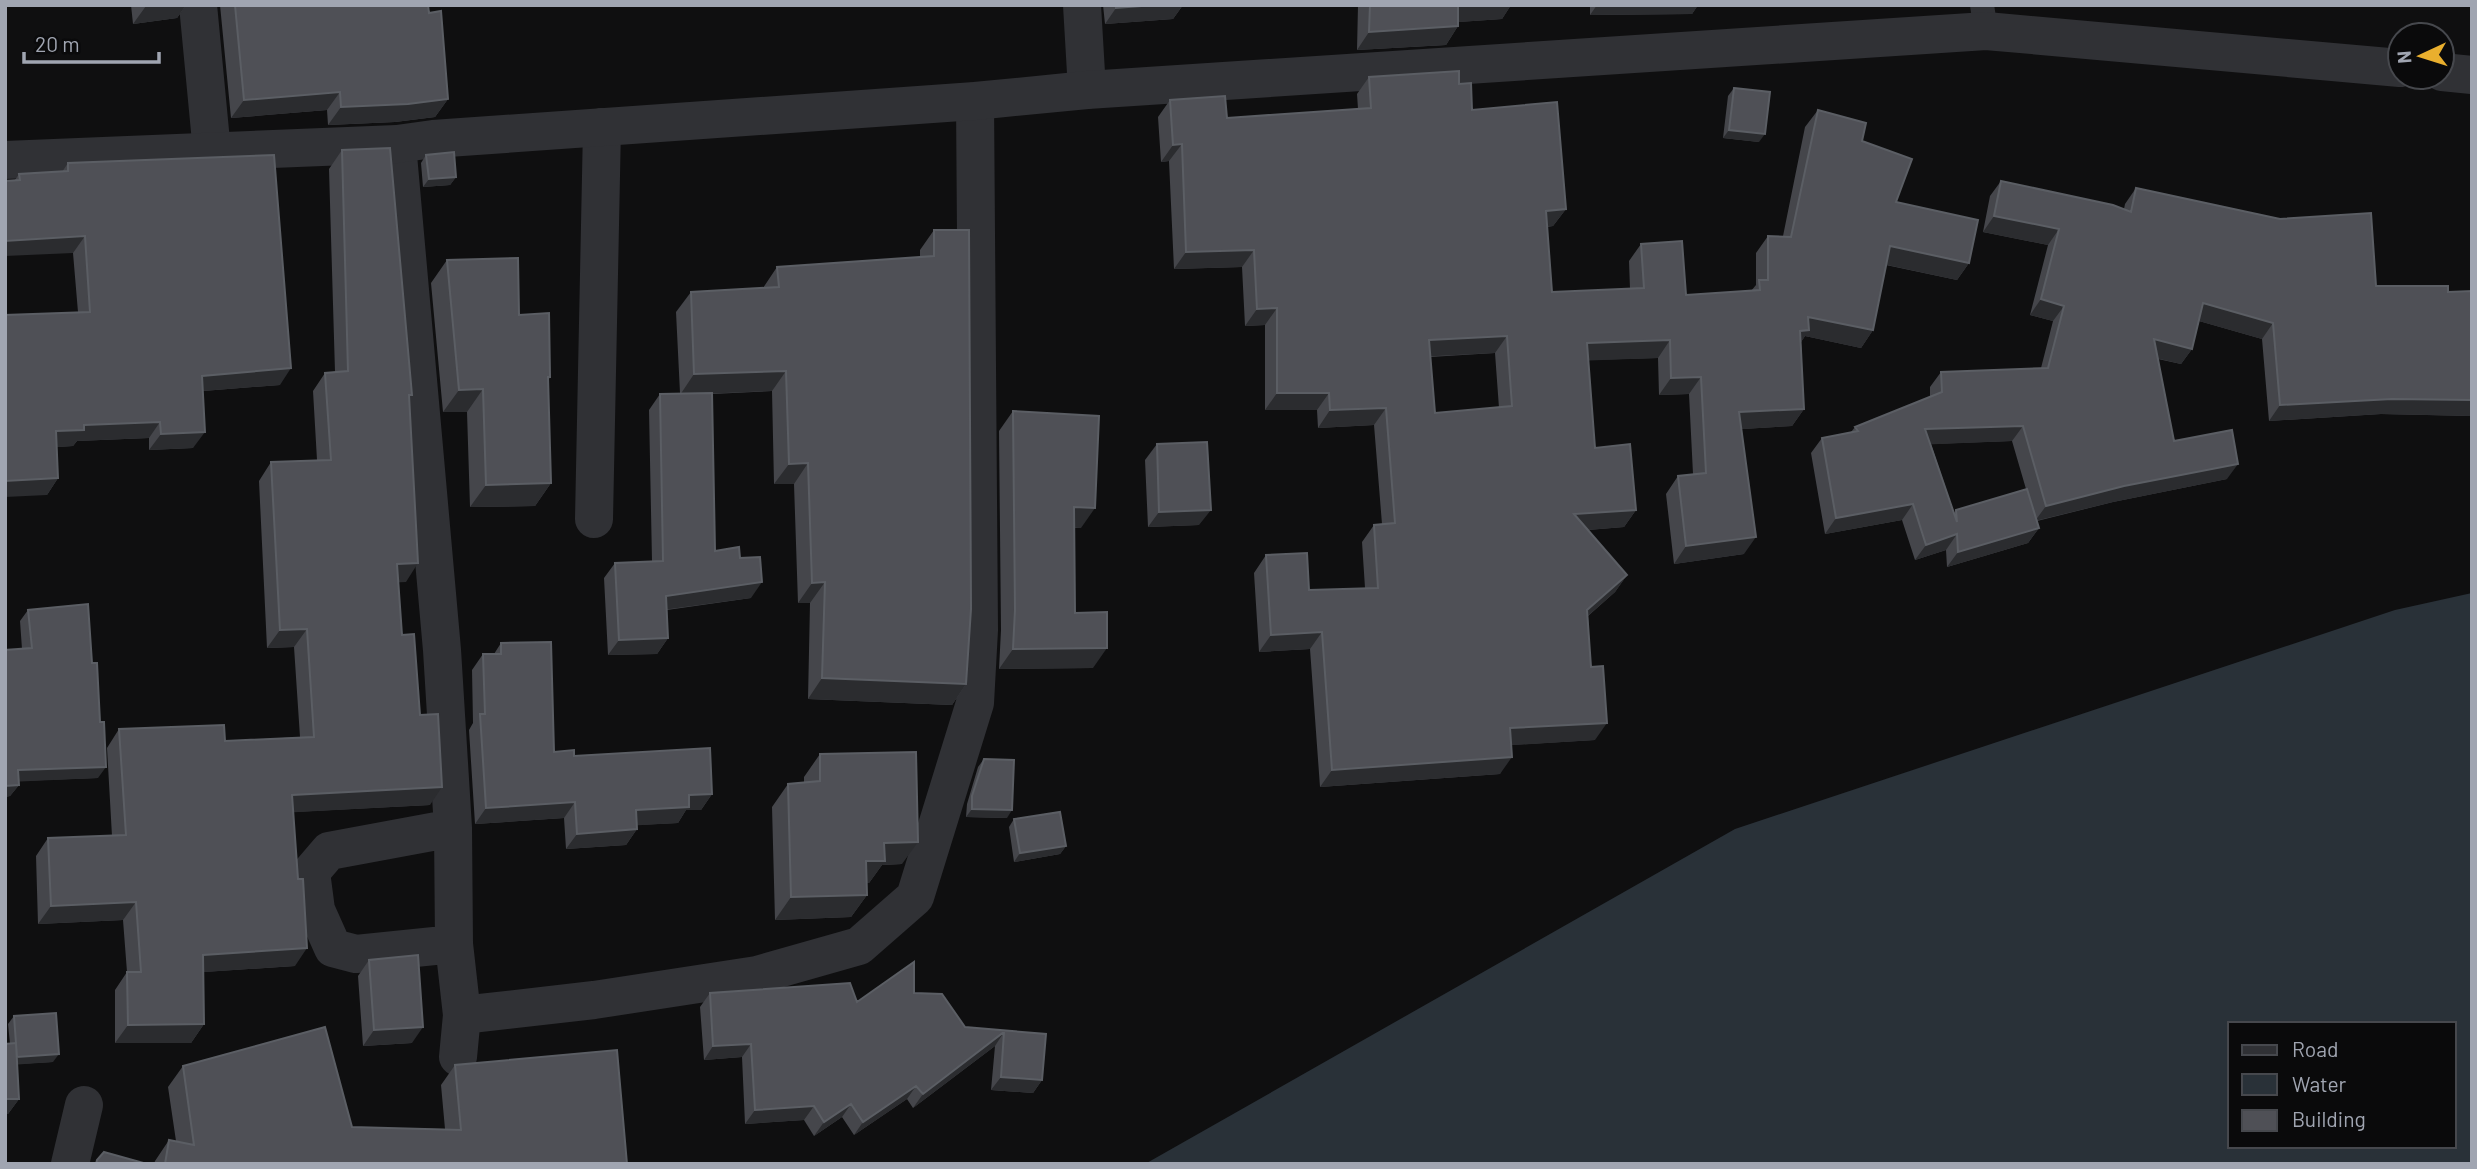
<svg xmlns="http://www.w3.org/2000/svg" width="2477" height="1169" viewBox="0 0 2477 1169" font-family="Barlow,sans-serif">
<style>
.water{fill:#293138;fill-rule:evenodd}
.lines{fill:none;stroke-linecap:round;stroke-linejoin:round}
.service{stroke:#303135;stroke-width:24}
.minor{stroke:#303135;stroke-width:38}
.tertiary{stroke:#303135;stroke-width:38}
.wall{fill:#45464b;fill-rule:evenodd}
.shaded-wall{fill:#2b2c2f}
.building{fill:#4f5056;stroke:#5b5e64;stroke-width:2;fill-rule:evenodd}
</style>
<rect width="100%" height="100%" fill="#0f0f10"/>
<!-- water -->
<path class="water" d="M2472 593V1164H1145L1735 829 2395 610ZM2230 1024H2454V1146H2230Z"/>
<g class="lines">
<!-- service -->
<path class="service" d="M1982 5 1986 31"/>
<!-- minor -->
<path class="minor" d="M198 5 212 152
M1082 5 1087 90
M397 144 442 650 453 828 454 944 462 1015 458 1057
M594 519 602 127
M453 828 329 851 311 872 316 910 333 948 356 954 454 944
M462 1015 594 1000 757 975 859 946 915 897 975 703 979 630 975 101
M70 1164 84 1105"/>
<!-- tertiary -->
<path class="tertiary" d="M2442 72 2472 75
M5 160 397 144 433 139 975 101 1087 90 1986 31 2400 68"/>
</g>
<!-- wall -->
<path class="wall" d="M131 5H186L177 18 133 24Z
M220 5H428L448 99 435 117 395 122 328 125 327 110 231 118Z
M1103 5H1183L1173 19 1105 24Z
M1358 5H1511L1502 19 1458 22V26L1446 45 1357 50Z
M1590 5H1698L1692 14 1590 15Z
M1369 77 1459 84 1472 110 1566 209 1553 226 1547 227 1552 292 1630 289 1629 261 1641 244 1686 295 1751 291 1756 285V253L1768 236H1783L1805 127 1818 110 1862 141 1896 202 1969 263 1957 280 1886 265 1873 330 1861 348 1805 336 1801 342 1804 409 1792 426 1742 429 1744 554 1674 564 1666 494 1678 476 1693 474 1689 394 1659 395 1658 358 1588 360 1595 448 1636 510 1624 527 1588 530 1627 575 1615 592 1588 616 1595 740 1511 745 1500 774 1320 787 1310 649 1259 652 1254 573 1266 555 1309 590 1365 588 1362 542 1374 525 1382 524 1374 425 1318 428 1317 410H1265V325L1245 326 1242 267 1174 269 1169 161 1161 162 1158 117 1170 100 1227 118 1358 109 1357 94ZM1495 353 1499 408 1435 413 1430 357Z
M1734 88 1759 142 1723 138 1728 96Z
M342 150 409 399 406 582H398L402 635 420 715 430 805 293 812 295 966 203 972 204 1024 191 1043H115V990L127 972 123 920 38 924 36 856 48 838 112 836 107 748 119 729 225 741 300 737 294 647 267 648 259 481 271 462 317 460 313 391 325 373 335 372 329 169Z
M426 155 456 177 450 185 423 187 421 163Z
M68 163 280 385 203 391 193 448 149 450V438L77 441 73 446 57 447 58 478 47 495 78 312 73 253 15 180 19 174 62 172Z
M2001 181 2124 209 2125 204 2136 188 2376 286 2448 292 2472 291V416L2381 414 2269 421 2262 339 2199 321 2192 349 2181 364 2158 359 2174 441 2227 479 2113 502 2037 521 2039 528 2028 543 1947 567 1946 550 1915 560 1902 520 1825 534 1811 453 1822 438 1851 432 1855 427 1930 397V387L1941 372 2041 368 2053 321 2030 315 2048 245 1983 232 1990 196ZM2012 441 2026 489 1956 510 1954 513 1931 444Z
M934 230 966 684 952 705 808 699 810 603H798L794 484H774L772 391 712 394 715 551 740 558 751 598 667 610 668 638 657 654 608 655 604 578 615 563 652 561 649 410 660 394 680 393 676 312 691 292 763 288 777 267 920 257V250Z
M447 260 519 315 550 377 548 381 551 483 535 506 470 507 467 412H443L431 283Z
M1013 411 1081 528H1074L1075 613 1093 668 999 669 1001 630 999 431Z
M1157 444 1199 525 1148 527 1145 460Z
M28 610 98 778 18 781 19 785 10 796 5 797V650L22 649 20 621Z
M501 643 554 752 712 794 701 810H686L678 823 637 825V829L626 845 566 849 564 818 475 824 469 730 473 723 472 670 483 654H494Z
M820 754 902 864 882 865 869 883H867V895L851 917 775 920 772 807 788 784 804 783V777Z
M984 759 1007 818 966 817 967 804 978 767Z
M1014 819 1066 846 1060 854 1014 862 1009 827Z
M369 960 412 1043 363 1046 358 976Z
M710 993 857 1002 914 993 965 1027 1046 1034 1042 1080 1033 1093 991 1090 995 1046 913 1108 907 1099 854 1135 842 1117 814 1136 804 1120 745 1124 742 1057 704 1060 700 1007Z
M14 1016 53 1062 17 1064 19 1099 8 1114 10 1044 8 1024Z
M455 1065 627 1164H154L155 1161 169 1140 176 1141 168 1087 183 1066 352 1127 445 1129 441 1085Z"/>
<!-- shaded-wall -->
<path class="shaded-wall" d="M150 5H186L177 18 133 24 146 6Z
M1155 5H1183L1173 19 1105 24 1116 8Z
M1457 5H1511L1502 19 1445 23Z
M1597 5H1698L1692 14 1590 15Z
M1458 26 1446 45 1357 50 1369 32Z
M340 92 327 110 231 118 244 100Z
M448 99 435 117 395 122 328 125 341 107Z
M1729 130 1765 134 1759 142 1723 138Z
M1182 144 1169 161 1161 162 1173 145Z
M456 177 450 185 423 187 429 179Z
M1566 209 1553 226 1534 228 1546 211Z
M1994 216 2059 229 2048 245 1983 232Z
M85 236 73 253 5 256V241Z
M1890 246 1969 263 1957 280 1878 263Z
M1254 250 1242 267 1174 269 1186 252Z
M2041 299 2064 306 2053 321 2030 315Z
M2203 303 2273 323 2262 339 2192 319Z
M1277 308 1265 325 1245 326 1257 309Z
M1808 317 1873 330 1861 348 1805 336 1797 348H1788Z
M1507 336 1495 353 1416 357 1429 340Z
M2154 339 2192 349 2181 364 2143 355Z
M1670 340 1658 358 1575 361 1587 343Z
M291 368 280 385 190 392 202 376Z
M786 371 772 391 680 395 694 374Z
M1701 377 1689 394 1659 395 1671 378Z
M483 389 467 412H443L459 390Z
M1277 393H1329L1317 410H1265Z
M2392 399 2472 400V416L2381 414 2269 421 2280 405Z
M1386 408 1374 425 1318 428 1330 410Z
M1804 409 1792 426 1727 430 1739 412Z
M160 422 149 438 77 441 73 446 45 448 56 431 84 425Z
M2023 426 2012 441 1915 445 1925 429Z
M205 432 193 448 149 450 161 434Z
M808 463 794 484H774L789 464Z
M2238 464 2227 479 2113 502 2035 521 2046 506 2124 486Z
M58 478 47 495 5 497V481Z
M551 483 535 506 470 507 486 485Z
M1913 504 1902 520 1825 534 1836 518Z
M1074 507 1095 508 1081 528 1060 527Z
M1211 510 1199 525 1148 527 1159 512Z
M1636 510 1624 527 1562 532 1574 514Z
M2039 528 2028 543 1947 567 1958 552Z
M1957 534 1946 550 1915 560 1926 545Z
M1756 537 1744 554 1674 564 1686 546Z
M418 563 406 582 384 583 397 564Z
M1627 575 1615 592 1575 627 1587 610Z
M762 582 751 598 655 611 666 596Z
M825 582 810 603H798L812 583Z
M307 629 294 647 267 648 280 630Z
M1322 632 1310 649 1259 652 1271 635Z
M668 638 657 654 608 655 619 640Z
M1107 648 1093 668 999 669 1013 649Z
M822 678 966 684 952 705 808 699Z
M1607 723 1595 740 1498 746 1510 728Z
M1512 757 1500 774 1320 787 1332 770Z
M106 767 98 778 9 782 18 770Z
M19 785 10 796 5 797V786Z
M442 787 430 805 280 813 292 795Z
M712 794 701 810H686L678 823 625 826 636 810 689 795Z
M575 802 564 818 475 824 486 808Z
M972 809 1012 810 1007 818 966 817Z
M637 829 626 845 566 849 577 834Z
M918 842 902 864 882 865 869 883 850 884 866 861 884 843Z
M1066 846 1060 854 1014 862 1020 853Z
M867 895 851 917 775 920 791 897Z
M136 902 123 920 38 924 51 906Z
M307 948 295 966 190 973 203 955Z
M204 1024 191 1043H115L128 1025Z
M423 1027 412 1043 363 1046 374 1030Z
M1004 1032 995 1046 913 1108 923 1094Z
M751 1044 742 1057 704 1060 713 1046Z
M59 1054 53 1062 11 1065 17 1057Z
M1001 1077 1042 1080 1033 1093 991 1090Z
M916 1086 907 1099 854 1135 863 1122Z
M5 1099H19L8 1114H5Z
M851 1104 842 1117 814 1136 824 1122Z
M814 1106 804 1120 745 1124 755 1110Z"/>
<!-- building -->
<path class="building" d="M235 5H428L429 13 441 11 448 99 408 104 341 107 340 92 244 100Z
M1116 5H1155L1116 8Z
M1370 5H1458V26L1369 32Z
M1459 71V84L1471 83 1472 110 1557 102 1566 209 1546 211 1552 292 1644 288 1641 244 1682 241 1686 295 1760 290 1759 280H1768V236L1791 237 1818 110 1866 123 1862 141 1912 159 1896 202 1978 220 1969 263 1890 246 1873 330 1808 317 1809 330 1800 331 1804 409 1739 412 1756 537 1686 546 1678 476 1706 473 1701 377 1671 378 1670 340 1587 343 1595 448 1630 444 1636 510 1574 514 1627 575 1587 610 1591 667 1603 666 1607 723 1510 728 1512 757 1332 770 1322 632 1271 635 1266 555 1307 553 1309 590 1378 588 1374 525 1395 523 1386 408 1330 410 1329 393H1277V308L1257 309 1254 250 1186 252 1182 144 1173 145 1170 100 1225 96 1227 118 1371 108 1369 77ZM1507 336 1512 406 1435 413 1429 340Z
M1734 88 1770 92 1765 134 1729 130Z
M390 148 412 395H409L418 563 397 564 402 635 414 634 420 715 438 714 442 787 292 795 298 879H303L307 948 203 955 204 1024 128 1025 127 972H141L136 902 51 906 48 838 126 835 119 729 224 725 225 741 314 737 307 629 280 630 271 462 331 460 325 373 348 371 342 150Z
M454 152 456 177 429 179 426 155Z
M274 155 291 368 202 376 205 432 161 434 160 422 84 425V430L56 431 58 478 5 481V315L90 312 85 236 5 241V181L20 180 19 174 68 171V163Z
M2001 181 2113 205 2131 212 2136 188 2280 219 2371 213 2376 286H2448V292L2472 291V400L2392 399 2280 405 2273 323 2203 303 2192 349 2154 339 2174 441 2232 430 2238 464 2124 486 2046 506 2023 426 1925 429 1957 522 1956 510 2027 489 2039 528 1958 552 1957 534 1926 545 1913 504 1836 518 1822 438 1858 431 1855 427 1942 392 1941 372 2048 368 2064 306 2041 299 2059 229 1994 216Z
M934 230H969L971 609 966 684 822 678 825 582 812 583 808 463 789 464 786 371 694 374 691 292 779 287 777 267 934 256Z
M518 258 519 315 549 313 550 377H548L551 483 486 485 483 389 459 390 447 260Z
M712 393 715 551 739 547 740 558 760 557 762 582 666 596 668 638 619 640 615 563 663 561 660 394Z
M1013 411 1099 416 1095 508 1074 507 1075 613 1107 612V648L1013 649 1015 610Z
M1207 442 1211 510 1159 512 1157 444Z
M88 604 92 663H97L100 722H104L106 767 18 770 19 785 5 786V650L32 648 28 610Z
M551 642 554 752 574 750V756L710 748 712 794 689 795V807L636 810 637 829 577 834 575 802 486 808 480 714H485L483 654H501V643Z
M916 752 918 842 884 843 885 861H866L867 895 791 897 788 784 820 781V754Z
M984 759 1014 760 1012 810 972 809V796Z
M1060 812 1066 846 1020 853 1014 819Z
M418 955 423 1027 374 1030 369 960Z
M914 962V993L942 994 965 1027 1046 1034 1042 1080 1001 1077 1004 1032 923 1094 916 1086 863 1122 851 1104 824 1122 814 1106 755 1110 751 1044 713 1046 710 993 850 983 857 1002Z
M56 1013 59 1054 17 1057 14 1016Z
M325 1027 352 1127 461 1130 455 1065 617 1050 627 1164H165L169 1140 194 1145 183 1066Z
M16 1043 19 1099H5V1044Z
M104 1152 147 1164H96L97 1160Z"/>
<!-- border -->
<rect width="2477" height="1169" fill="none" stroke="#a0a5b1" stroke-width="14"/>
<!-- legend -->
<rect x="2228" y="1022" width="228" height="126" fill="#0a0a0b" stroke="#46484d" stroke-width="2"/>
<rect x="2242" y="1045" width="35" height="10" fill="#303135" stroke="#46484d" stroke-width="2"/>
<text x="2292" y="1057" font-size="21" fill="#a0a5b1">Road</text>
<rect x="2242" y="1074" width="35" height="21" fill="#293138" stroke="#46484d" stroke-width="2"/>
<text x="2292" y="1092" font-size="21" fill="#a0a5b1">Water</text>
<rect x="2242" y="1110" width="35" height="21" fill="#4f5056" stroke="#46484d" stroke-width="2"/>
<text x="2292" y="1127" font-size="21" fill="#a0a5b1">Building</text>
<!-- north arrow -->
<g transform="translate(2421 56) rotate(266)"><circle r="33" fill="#0a0a0b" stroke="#46484d" stroke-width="2"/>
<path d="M0-5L12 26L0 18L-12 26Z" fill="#e9af2e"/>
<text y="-10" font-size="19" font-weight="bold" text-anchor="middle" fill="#a0a5b1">N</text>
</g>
<!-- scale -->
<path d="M24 52v10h135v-10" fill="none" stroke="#a0a5b1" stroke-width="3.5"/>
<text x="35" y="52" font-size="21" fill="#a0a5b1" stroke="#0a0a0b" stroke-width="5" paint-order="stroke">20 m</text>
</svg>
